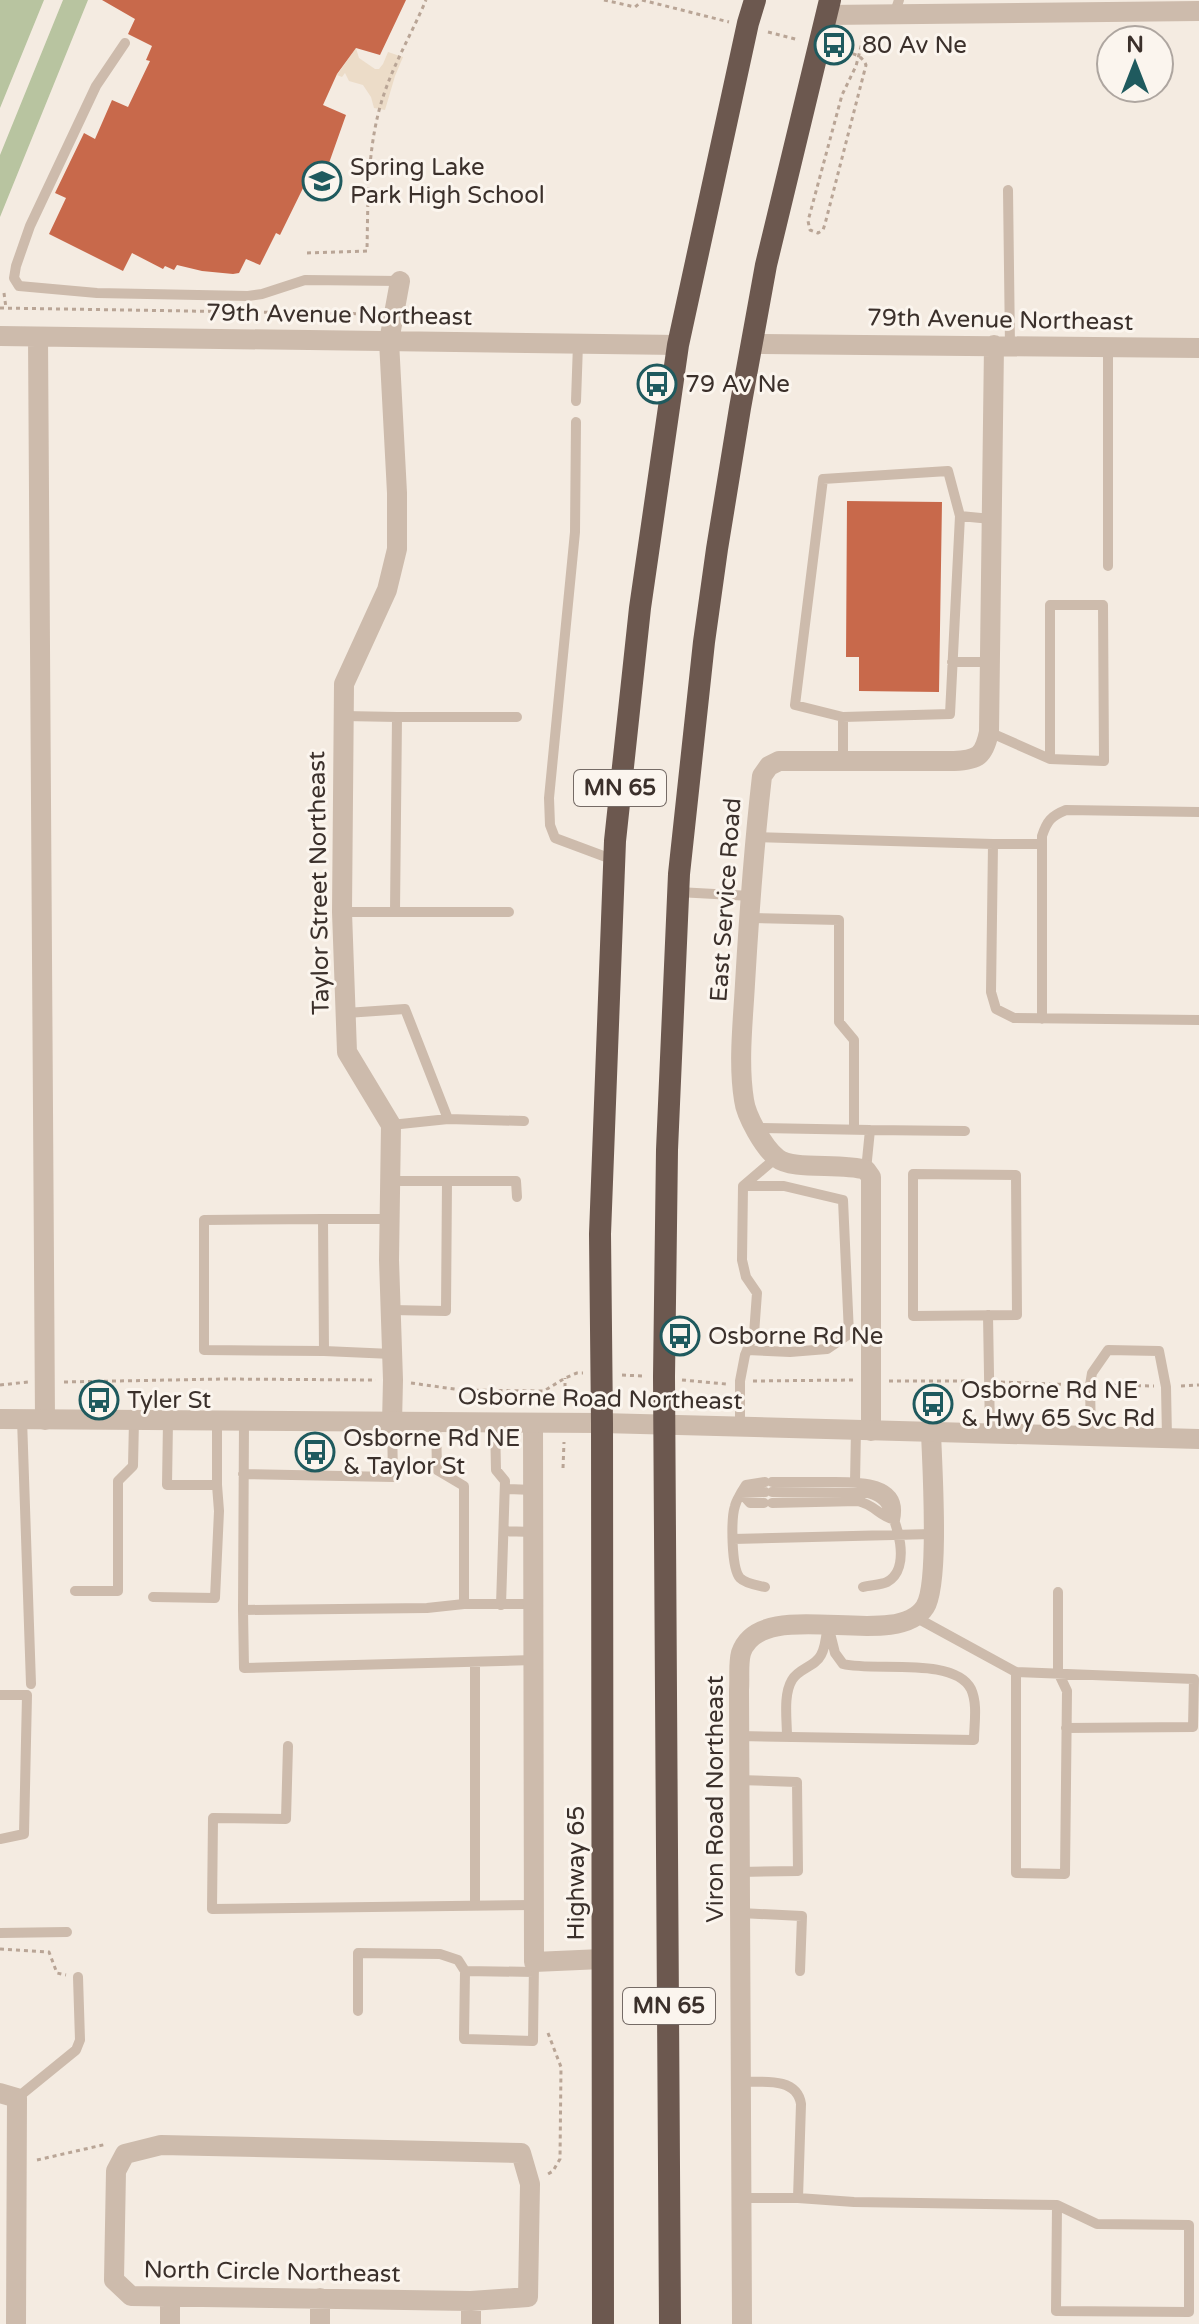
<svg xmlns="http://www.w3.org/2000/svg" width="1199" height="2324" viewBox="0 0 1199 2324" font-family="'Varela Round',sans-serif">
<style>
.green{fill:#b8c4a0}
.plaza{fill:#ecdcc8}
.building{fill:#c8694b}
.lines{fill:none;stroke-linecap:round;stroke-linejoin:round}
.path{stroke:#b9a596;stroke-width:3;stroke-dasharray:4 4;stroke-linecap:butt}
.service{stroke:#cdbbac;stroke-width:10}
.minor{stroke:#cdbbac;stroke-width:20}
.tertiary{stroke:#cdbbac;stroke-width:20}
.trunk{stroke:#6c584f;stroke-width:22}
.labels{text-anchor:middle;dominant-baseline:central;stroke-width:6;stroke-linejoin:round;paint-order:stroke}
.shield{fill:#fbf5ee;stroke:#756b66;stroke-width:2}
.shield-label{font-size:22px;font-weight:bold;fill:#3b302b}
.poi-label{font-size:24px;fill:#3b302b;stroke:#fbf5ee;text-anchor:start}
.street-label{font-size:24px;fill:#3b302b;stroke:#fbf5ee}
</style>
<rect width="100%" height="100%" fill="#f4ebe1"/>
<!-- green -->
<path class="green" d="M0 0H44L0 108Z
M63 0H88L0 217V155Z"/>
<!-- plaza -->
<path class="plaza" d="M356 48 359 58 375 69H379L383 64 388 52 403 57 395 76 385 110 374 108 371 97 363 85 349 81 345 73 342 77 337 75Z"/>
<!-- building -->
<path class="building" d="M102 0H406L380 55 356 48 337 74 323 105 346 115 329 163 317 188 306 182 280 235 276 233 260 265 246 259 239 273 233 274 202 271 177 265 174 270 165 266 163 269 132 253 123 271 49 234 66 198 55 193 84 133 95 139 112 100 128 107 150 61 146 60 152 46 128 34 135 19Z
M847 501 942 502 939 692 859 691V657H846Z"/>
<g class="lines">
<!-- path -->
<path class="path" d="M604 0 635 7 641 2
M642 0 729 22
M768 32 799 40
M837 50C849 53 861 53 866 65L825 224 823 230 818 233 810 230 808 221 842 95 856 66 864 35
M307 253 367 251C368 200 367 146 383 97 394 63 412 33 426 0
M4 293 6 308
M0 308 376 314
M622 1375 642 1376
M682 1380 726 1384
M753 1381 854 1380
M889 1381H974
M64 1382 223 1379 376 1380
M1001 1382 1078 1385
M411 1383 461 1390 544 1391 565 1378 577 1373H583
M0 1385 28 1382
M1105 1385 1154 1386
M1181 1386 1199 1385
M565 1403V1378
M563 1468 564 1442
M0 1949 49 1952 57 1973 66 1975
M548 2033 561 2067 560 2159 553 2171 548 2174
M37 2160 107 2144"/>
<!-- service -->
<path class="service" d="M894 15 899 0
M125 43 96 86 30 226 16 266 14 278 19 286 97 293 248 296 262 294 305 280 400 281
M1008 190 1010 346
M1108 347V566
M576 401 578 344
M576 422 575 532 549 798 550 825 555 838 614 860
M960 516 991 519
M952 662H990
M397 717H517
M843 717 950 714 960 516 948 471 823 479 795 705 843 717V761
M989 732 1050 759 1104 761 1103 605H1050V759
M755 837 993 844 991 992 996 1009 1014 1018 1199 1020
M993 844H1042
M678 892 751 896
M342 912H395L397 717 344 716
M395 912H509
M749 918 839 920V1022L854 1040V1130
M346 1013 405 1009 448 1119 391 1125
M1042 1019V836C1047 821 1051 816 1066 810L1199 812
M448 1119 524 1121
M755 1128 870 1130 866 1170
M870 1130 965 1131
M913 1174 1016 1175 1017 1315 913 1316Z
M390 1181H447L446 1311 391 1310
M447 1181H516L517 1197
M743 1186H784L843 1200 849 1334 827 1349 790 1352 747 1350
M323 1219 204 1220V1350L324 1351
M390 1219H323L324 1351 392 1354
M988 1315 990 1434
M22 1419 31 1684
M168 1421 167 1485H217V1421
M244 1421 243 1610 427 1608 464 1604H533
M436 1423 437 1470 464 1486V1604
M495 1423 496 1470 505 1481 501 1605
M740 1427V1381L745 1355 754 1334 757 1293 746 1277 742 1260 743 1186 776 1158
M1091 1436 1090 1385 1092 1373 1108 1350 1159 1351 1166 1387 1167 1438
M243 1474 393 1477 392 1423
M772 1482C789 1482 806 1482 824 1482 851 1482 904 1478 895 1520
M855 1482 856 1430
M505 1489 533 1490
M765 1492 741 1493C739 1497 736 1501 735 1506 731 1518 731 1568 740 1578 746 1584 757 1585 765 1587
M772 1492 868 1493C875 1495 880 1497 884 1502 898 1519 912 1569 887 1582 881 1585 870 1585 863 1587
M764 1503H750L741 1493 746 1485 765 1482
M772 1503 858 1501C877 1506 877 1515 895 1520
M504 1531 533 1532
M733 1539 933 1534
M75 1591H118V1481L133 1466 134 1420
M153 1597 215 1598 219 1511 217 1485
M243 1610 244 1668 533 1660
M917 1618 1016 1672 1194 1679 1193 1727 1066 1728
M475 1662V1906
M1016 1672V1873L1065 1874 1067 1691 1058 1672V1592
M0 1695H27L24 1834 0 1839
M739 1736 974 1740C974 1725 978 1704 971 1689 954 1656 874 1672 843 1664L835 1653 828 1625
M787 1737C787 1719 783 1695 792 1680 799 1668 815 1667 821 1655 825 1648 826 1639 827 1630
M288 1746 286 1819 213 1818 212 1909 534 1905
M739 1780 797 1782 798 1871 740 1872
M741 1913 802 1916 800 1971
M0 1933 67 1932
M534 1972 465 1971 464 2039 533 2041 534 1962
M358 2011V1953L440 1954 458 1960 465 1971
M17 2098 76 2050 80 2040 78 1977
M742 2198H798L801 2104C797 2077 763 2082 742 2082
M798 2198 854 2202 1057 2205 1097 2224 1189 2225V2312L1056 2311 1057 2205"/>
<!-- minor -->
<path class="minor" d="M826 15 1199 11
M0 336 678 345
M38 337 45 1420
M752 344 1199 348
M392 1423 393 1380 389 1260 391 1125 347 1052 342 912 344 684 387 590 397 549V493L389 341 400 281
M533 1423 534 1962 602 1959
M871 1431V1177L866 1170C841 1162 793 1171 777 1158 764 1148 746 1116 744 1100 738 1063 743 1021 745 984 749 915 754 846 762 776L769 766 779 761H954C978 760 984 756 989 732L994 345
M0 2093 17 2098 16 2324
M161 2145 521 2153 530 2184 528 2297 471 2301 131 2296 114 2280 116 2171 125 2154Z
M320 2298V2324
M471 2301V2324
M170 2324V2298
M742 2324 739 1690C740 1678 738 1664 741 1653 761 1593 896 1653 925 1607 940 1583 932 1465 931 1432"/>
<!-- tertiary -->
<path class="tertiary" d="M0 1419 602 1423 1199 1439"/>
<!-- trunk -->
<path class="trunk" d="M603 2324 602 1423 600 1234 615 841 640 608 678 345 748 23 755 0
M670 2324 664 1377 667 1150 679 874 704 642 717 549 740 408 766 265 830 0"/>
</g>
<!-- icons -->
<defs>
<g id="bus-ring" transform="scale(2)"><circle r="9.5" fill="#fbf5ee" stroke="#1f5a5e" stroke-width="1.5"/><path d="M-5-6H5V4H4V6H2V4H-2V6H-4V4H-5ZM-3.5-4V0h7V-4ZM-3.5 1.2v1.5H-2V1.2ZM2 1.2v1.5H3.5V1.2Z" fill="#1f5a5e"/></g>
<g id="school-ring" transform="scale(2)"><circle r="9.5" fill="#fbf5ee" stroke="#1f5a5e" stroke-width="1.5"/><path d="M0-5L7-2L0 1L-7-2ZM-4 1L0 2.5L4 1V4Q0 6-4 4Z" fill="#1f5a5e"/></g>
</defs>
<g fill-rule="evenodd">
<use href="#bus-ring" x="834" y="45"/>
<use href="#school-ring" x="322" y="181"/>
<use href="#bus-ring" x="657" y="384"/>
<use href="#bus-ring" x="680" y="1336"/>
<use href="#bus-ring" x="99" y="1400"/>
<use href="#bus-ring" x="933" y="1404"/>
<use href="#bus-ring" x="315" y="1452"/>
</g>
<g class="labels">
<!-- shield labels -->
<g class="shield">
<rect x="574" y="770" width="92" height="36" rx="6"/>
<rect x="623" y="1988" width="92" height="36" rx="6"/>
</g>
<g class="shield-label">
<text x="620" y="788">MN 65</text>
<text x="669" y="2006">MN 65</text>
</g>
<!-- poi labels -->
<g class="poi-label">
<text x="862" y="45">80 Av Ne</text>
<text x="350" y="167">Spring Lake<tspan x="350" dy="28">Park High School</tspan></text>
<text x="685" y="384">79 Av Ne</text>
<text x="708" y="1336">Osborne Rd Ne</text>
<text x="961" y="1390">Osborne Rd NE<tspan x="961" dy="28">&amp; Hwy 65 Svc Rd</tspan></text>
<text x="127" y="1400">Tyler St</text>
<text x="343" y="1438">Osborne Rd NE<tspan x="343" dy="28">&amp; Taylor St</tspan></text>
</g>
<!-- street labels -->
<g class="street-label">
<text transform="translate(339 315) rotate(1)">79th Avenue Northeast</text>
<text transform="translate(1000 320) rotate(1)">79th Avenue Northeast</text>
<text transform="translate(319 883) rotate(-91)">Taylor Street Northeast</text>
<text transform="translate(726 900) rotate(-86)">East Service Road</text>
<text transform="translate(600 1399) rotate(1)">Osborne Road Northeast</text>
<text transform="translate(715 1799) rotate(-90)">Viron Road Northeast</text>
<text transform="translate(576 1873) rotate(-90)">Highway 65</text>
<text transform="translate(272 2272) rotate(1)">North Circle Northeast</text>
</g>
</g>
<!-- north arrow -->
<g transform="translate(1135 64)"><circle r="38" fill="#fbf5ee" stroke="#aea6a0" stroke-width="2"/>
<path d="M0-6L14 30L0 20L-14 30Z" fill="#1f5a5e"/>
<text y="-12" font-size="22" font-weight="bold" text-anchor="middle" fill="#3b302b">N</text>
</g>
</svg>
